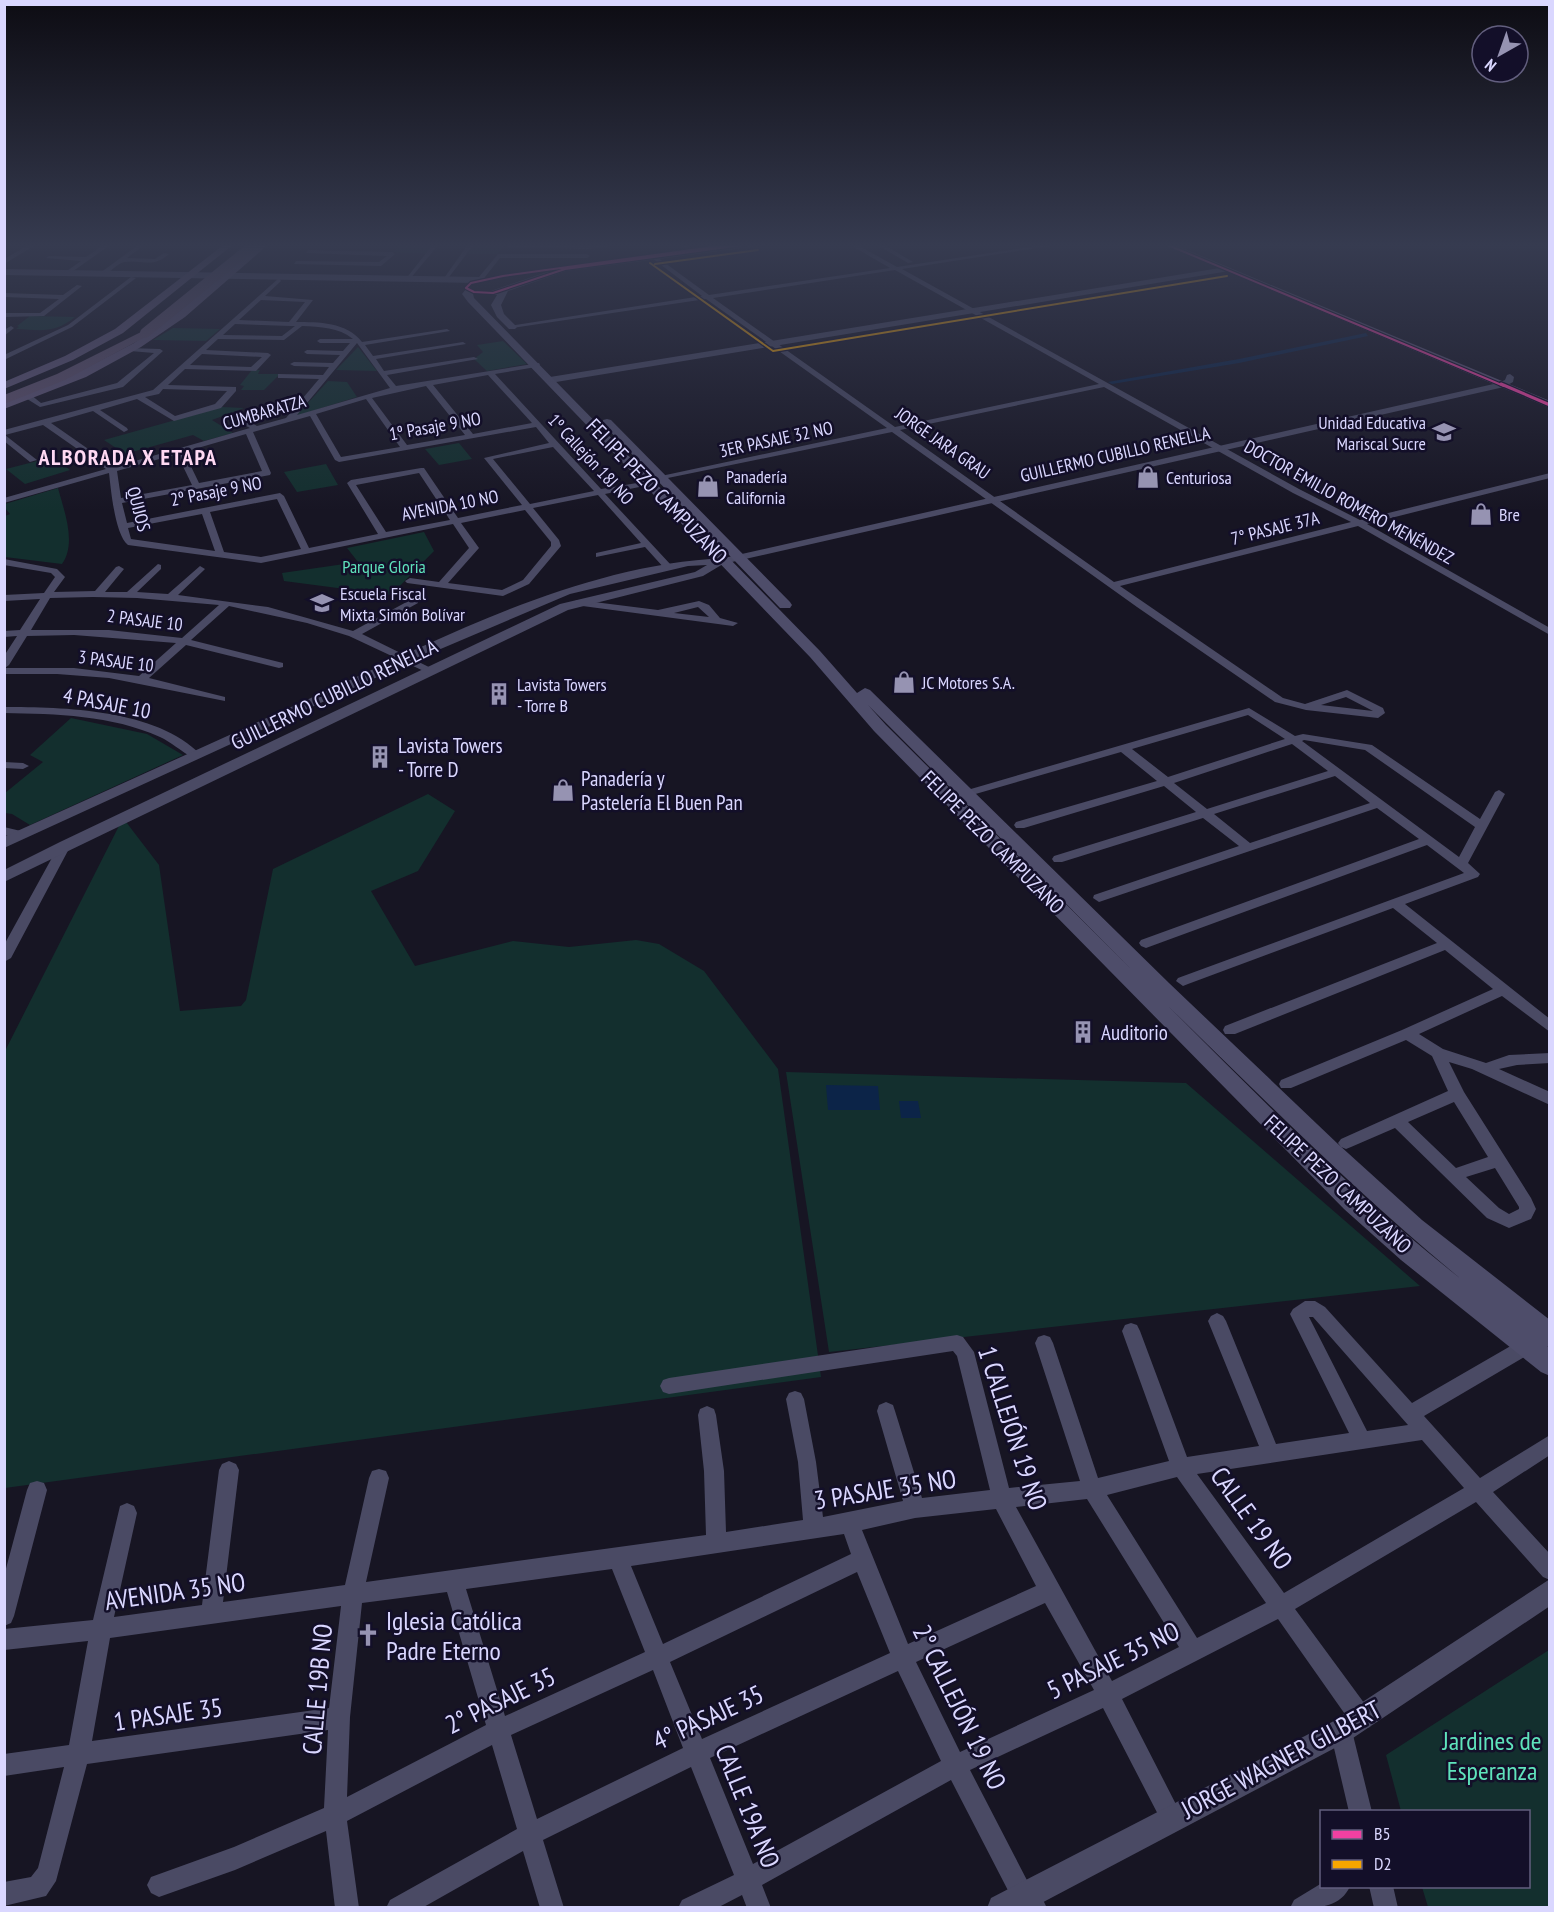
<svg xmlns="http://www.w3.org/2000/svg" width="1554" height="1912" viewBox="0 0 1554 1912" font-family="'PT Sans Narrow',sans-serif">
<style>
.green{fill:#132f2e}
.water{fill:#0c2448}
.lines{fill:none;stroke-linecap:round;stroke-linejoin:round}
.canal{fill:#0c2448;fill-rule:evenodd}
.minor{fill:#4a4a64;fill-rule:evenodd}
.tertiary{fill:#4a4a64;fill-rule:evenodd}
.secondary{fill:#4e4d6a;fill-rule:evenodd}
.primary{fill:#5e5475;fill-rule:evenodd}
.trunk{fill:#5e506c;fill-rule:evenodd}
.trunk-bridge{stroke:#5e506c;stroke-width:10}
.bus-1-far1-casing{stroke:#130f29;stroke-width:4.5}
.bus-1-casing{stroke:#130f29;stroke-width:6}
.bus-2-casing{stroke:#130f29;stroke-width:4.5}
.bus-1-far1{stroke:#f240a1;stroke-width:2}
.bus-1{stroke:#f240a1;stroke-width:3}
.bus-2{stroke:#f7a600;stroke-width:2}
.labels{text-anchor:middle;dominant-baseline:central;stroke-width:5;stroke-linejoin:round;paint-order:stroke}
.far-street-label{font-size:18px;fill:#dad7ff;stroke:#130f29}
.far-poi-label{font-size:18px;fill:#dad7ff;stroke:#130f29;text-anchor:start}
.far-park-label{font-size:18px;fill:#5fe3bc;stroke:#130f29}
.street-label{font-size:21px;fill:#dad7ff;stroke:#130f29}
.poi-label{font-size:21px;fill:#dad7ff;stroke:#130f29;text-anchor:start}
.far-district-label{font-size:22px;font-weight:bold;letter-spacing:1.5px;fill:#ffd9f3;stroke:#130f29}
.near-street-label{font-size:26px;fill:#dad7ff;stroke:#130f29}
.near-poi-label{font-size:26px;fill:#dad7ff;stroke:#130f29;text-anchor:start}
.near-park-label{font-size:26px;fill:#5fe3bc;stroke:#130f29}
</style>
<rect width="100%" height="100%" fill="#171523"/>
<!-- green -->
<path class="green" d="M402 243H436L427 254 394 252Z
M474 243 505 244 497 254H465Z
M30 316 75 317C54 334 41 330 16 329L19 327 17 326Z
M173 328 220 329 206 341 153 340Z
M503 341 527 364 487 371 474 359 483 352 477 345Z
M358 347 377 371 336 370Z
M252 370H260L258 374H280L264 390H241L244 386 240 385Z
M328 381 347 382 357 397 296 416Z
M222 407 244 408 212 420 233 433 204 441 193 435 125 454 104 440Z
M459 443 472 459 439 465 425 449Z
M53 457 70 470 25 484 6 469Z
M326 464 338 485 297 492 284 472Z
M58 488C64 511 77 543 62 564L5 557V516L10 514 5 508V504Z
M424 532 434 551 391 595 284 581 282 573 358 562 347 548Z
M71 718 147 734 183 755 30 825 12 814 5 813V793L43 762 30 755Z
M428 794 455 811 418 871 371 891 415 966 513 941 569 947 636 940 659 944 704 971 778 1069 821 1377 5 1488 4 1053 123 818 159 865 180 1011 241 1006 246 1000 273 869Z
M786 1072 1186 1083 1420 1286 829 1352Z
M1549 1650V1907H1428L1422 1887 1528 1886V1812L1401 1811 1386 1755Z"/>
<!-- water -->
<path class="water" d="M826 1085 878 1086 880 1110H828Z
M899 1101H918L921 1118H901Z"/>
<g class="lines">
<!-- canal -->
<path class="canal" d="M1366 333 1368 336 1239 363 1112 384 1108 382 1239 359Z"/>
<!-- minor -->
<path class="minor" d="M32 243H39L4 264V259Z
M106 243H113L69 274 64 273 81 261 46 258 49 256 86 257Z
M141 243 143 246 127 258 155 259 164 253 169 254C152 269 143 259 124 262 115 264 110 275 100 275V273Z
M434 243H440L409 280H405Z
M469 243H475L446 281H442Z
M507 243 593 245 628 243 590 249 508 247 505 245Z
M677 243H684L693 250 688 251Z
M847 243H854L897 267 1056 243H1069L902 269 1299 489 1360 520 1550 473V478L1367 524 1550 628V635L1358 526 1120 586 1283 698 1305 704 1347 690 1383 708 1385 713 1378 718 1306 710 1275 702 1137 607 892 432 658 480 657 478 661 476 887 428 706 299 512 328 509 326 702 296 652 258 654 255 709 295 890 268ZM895 270 1099 384 895 427 713 298ZM1104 387 1293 493 1351 522 1114 582 900 430ZM1346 697 1373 711 1321 705Z
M874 243H881L913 262 908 263Z
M308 250 392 252 395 254 381 266 294 264 296 261 379 262 387 256 306 253Z
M498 254H587L590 256 587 258H500L485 277 486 281H482L479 277Z
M131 277 136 278 72 327 4 360V355L68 325Z
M279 278 281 281 265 296 313 300 296 322C318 322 347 322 362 342L447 329 450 331 365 345 373 356 463 342 466 344 376 359 384 371 474 357 478 359 387 375 396 386 539 363 540 365 536 367 495 374 601 489 649 481V485L605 494 671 565V569H665L645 547 596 557V553L641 543 598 495 533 508 559 540 561 546 529 584 503 596 407 583 405 581 410 578 439 582 469 548 453 524 261 563 128 545C115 535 111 490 109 473L4 503V498L106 469 43 425 5 435 37 460 30 462 4 441V430L153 390ZM261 300 305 302 289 322 239 320ZM235 324 291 326H295L282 336 223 335ZM302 326C321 327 338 327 353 339H320L317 341 320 343H350L343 351 307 350 304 352 307 354 340 355 333 363 294 362 290 364 294 366 329 367 323 375 278 374V378H281L319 379 286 418 257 426 235 413H229V417L250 428 114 467 51 423 93 411 124 432 128 430 127 428 100 410 137 399 174 421 221 408 236 391V387L168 385 185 369 256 371 271 355 268 353 206 350 218 339 284 340ZM357 343 390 388 297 415ZM202 354 262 357 251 367 190 365ZM488 375 532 423 473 434 433 385ZM426 386 465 435 407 445 372 398ZM163 389 227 391 215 404 175 416 145 397 159 394ZM366 399 400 447 341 457 316 414ZM310 416 335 460 339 462 536 427 549 443 484 458 522 505 458 518 424 468H421L351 480 347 483 378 534 309 548 284 496 280 493 127 523 122 503 270 475 271 473 253 432ZM246 434 262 471 199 483 184 452ZM553 447 594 491 530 504 493 459ZM177 454 192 485 121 498 117 471ZM419 473 450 520 386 532 356 485ZM277 499 301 549 261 557 224 552 210 512ZM525 510 551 542V546L523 580 502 590 448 583 479 548 461 523ZM202 514 215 551 131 539 128 528Z
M77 285 82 286 44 316 4 317V313H40L59 299 4 297V293L63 295Z
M11 326 14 328 4 336V330Z
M128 348 160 349 163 351 123 387 40 407 24 397 31 395 41 403 117 383 154 353 130 351Z
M4 559 57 569 65 577 54 592 95 591 116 567 119 566 124 569 105 592H127L158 564 161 565V569L137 592 168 594 200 566 205 569 203 571 178 595 268 607 353 631 412 599H418V603L362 634 437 671 432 674 428 673 349 636 307 623 229 606 191 640 283 663V667L279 668 186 645 149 678 225 697V701L109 678 57 674H4V656L17 636 4 637V631L20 630 40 599 4 601V595L44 593 55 577 51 573 4 565ZM93 597 137 598 219 605 182 638 109 630H31L50 598ZM74 635 176 643 139 676 74 668H5L9 665 27 636Z
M578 600 658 610 699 601 709 605 720 618 738 623 733 626 575 605V601ZM698 607 709 617 674 613Z
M4 707C63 707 157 709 201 755L195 758 191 757C181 751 171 742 160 737 111 715 57 714 4 713Z
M1249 708 1295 736 1303 734 1372 745 1480 819 1495 792 1499 790 1505 794 1468 863 1480 874 1478 877 1405 904 1550 1019V1032L1502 996 1419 1034 1443 1049 1486 1063 1509 1055 1550 1053V1063L1517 1065 1499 1069 1550 1092V1105L1472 1069 1449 1062 1464 1092 1531 1198 1536 1209 1531 1219 1509 1228 1487 1218 1395 1128 1351 1147 1346 1149 1341 1147 1338 1143 1341 1139 1448 1091 1432 1056 1406 1040 1291 1088H1281L1279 1084 1281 1080 1402 1030 1493 989 1445 950 1235 1034H1225L1223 1030 1225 1026 1437 943 1393 908 1188 984 1183 986 1176 981 1178 978 1464 873 1427 845 1146 948 1141 946 1139 943 1141 940 1419 839 1377 808 1099 902 1093 898 1094 895 1239 846 1203 818 1062 862H1054L1052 859 1054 856 1196 812 1164 786 1024 828H1016L1014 825 1016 822 1157 781 1121 752 972 795H964L962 793 964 791ZM1248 715 1285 739 1168 777 1132 749ZM1304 740 1365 750 1475 827 1459 857 1302 741ZM1292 744 1328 771 1207 809 1174 783ZM1335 776 1370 803 1250 843 1214 814ZM1454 1102 1488 1157 1456 1168 1408 1122ZM1495 1168 1519 1207V1209L1509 1214 1499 1208 1466 1177Z
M4 762 23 763 29 766 23 769 4 768Z
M4 827 25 832 27 835 21 839 4 835Z
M65 841 71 845 11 958 4 962V945L59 845Z
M1305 1301H1315L1325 1307 1412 1403 1521 1340 1527 1338 1533 1340 1536 1346 1533 1352 1424 1416 1480 1478 1550 1435V1455L1493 1492 1550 1554V1580L1543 1577 1476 1502 1295 1609 1370 1711 1373 1719 1370 1727 1362 1730 1354 1727 1278 1619 1122 1699 1183 1818 1180 1826 1172 1829 1164 1826 1103 1708 970 1770 1031 1888 1043 1900 1047 1908H1018L1015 1904 951 1780 762 1885 771 1908H747L742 1895 717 1908H678L682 1900 734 1875 691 1767 543 1840 564 1908H540L523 1851 422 1908H386L390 1900 517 1829 492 1745 347 1821 359 1908H335L326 1831 235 1870 159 1897 151 1893 147 1885 151 1877 234 1847 324 1808 328 1730 87 1764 56 1881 46 1896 4 1906V1882L31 1877 38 1868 64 1767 4 1776V1754L69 1745 88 1641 4 1650V1629L93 1620 120 1506 127 1503 134 1506 137 1513 114 1617 202 1605 219 1470 222 1464 229 1461 236 1464 239 1470 223 1602 345 1585 369 1478 372 1471 379 1469 386 1471 389 1478 366 1582 706 1535 704 1471 698 1415 700 1409 707 1406 714 1409 716 1415 724 1471 726 1532 803 1520 798 1462 786 1399 789 1393 795 1391 801 1393 804 1399 816 1462 823 1517 903 1501 877 1411 879 1405 886 1402 893 1405 895 1411 922 1498 990 1490 957 1356 953 1351 669 1394 663 1392 660 1386 663 1380 669 1378 957 1335 963 1337 974 1352 1009 1488 1080 1481 1035 1343 1038 1337 1044 1335 1050 1337 1053 1343 1098 1478 1169 1461 1122 1331 1125 1325 1131 1323 1137 1325 1140 1331 1187 1457 1259 1446 1208 1321 1211 1316 1217 1313 1223 1316 1226 1321 1276 1444 1349 1433 1290 1314 1293 1309ZM1309 1317H1313L1408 1425 1367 1431ZM1422 1440 1464 1488 1284 1593 1197 1474ZM1177 1477 1266 1603 1197 1638 1107 1495ZM1087 1499 1179 1647 1112 1681 1016 1507ZM996 1509 1036 1586 908 1644 862 1530 915 1518ZM844 1534 851 1554 663 1644 631 1566ZM612 1569 645 1652 505 1716 466 1589ZM857 1572 890 1653 702 1739 670 1662ZM447 1592 486 1725 347 1797 350 1717 362 1603ZM1045 1603 1094 1690 960 1752 916 1662ZM341 1606 329 1708 92 1741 110 1638ZM653 1670 683 1748 537 1819 511 1735ZM898 1671 941 1761 753 1864 710 1758Z
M37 1481 44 1483 47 1490 14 1616 11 1623 4 1626V1576L27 1490 30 1483Z
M1341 1720 1349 1723 1352 1731 1372 1812H1349L1330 1731 1333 1723Z
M1322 1883V1886H1350C1340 1910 1312 1908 1290 1908L1294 1900Z
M1369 1886H1393L1398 1908H1374Z"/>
<!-- tertiary -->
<path class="tertiary" d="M1226 267 1229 271 550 383 546 380 550 377Z
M1510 374 1514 377 1513 382 1504 387 723 564 703 576 568 610 4 882V870L60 842 560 604 695 572 707 565 688 566 570 594 410 662 4 848V837C115 787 225 737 335 687 458 630 586 565 724 558L1498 383 1505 380 1507 375Z
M1550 1579V1606L1350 1740 1032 1908H987L991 1898 1332 1722Z"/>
<!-- secondary -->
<path class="secondary" d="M740 243H761L757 246 566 271 508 291 501 305 504 314 517 327 515 329H509L497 317 491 305 497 295H491V291L565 266Z
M4 269 481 277 485 280 481 283 4 275Z
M466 289H472L474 298 820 651 857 693 865 688 870 690 1169 983 1338 1144 1422 1220 1550 1320V1347L1547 1346 1550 1348V1376L1541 1372 1401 1260 1344 1209 874 731 810 657 468 302 462 294ZM868 705 1130 968 886 725ZM1167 1005C1263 1098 1357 1194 1461 1279 1355 1196 1262 1099 1167 1005Z
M607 419 611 420 790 602 792 605 790 608H780L603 424V420Z"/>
<!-- primary -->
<path class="primary" d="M226 243H235L123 333 73 360 4 389V382L65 356 115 329Z
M261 243H270L185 317 141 347 86 377 4 409V402L78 372 134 343 178 312Z
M1159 243H1170L1550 401V408Z"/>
<!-- trunk -->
<path class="trunk" d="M145 330 149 331V335L65 380 4 404V395L57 374Z"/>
<!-- trunk-bridge -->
<path class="trunk-bridge" d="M145 333 256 243"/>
<!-- bus-1-far1 casing -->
<g class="bus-1-far1-casing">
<path id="bus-1-far1" d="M742 243 503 276 471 283 466 288 474 292 493 293 565 269 757 243
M1163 243 1504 386"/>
</g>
<!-- bus-1 casing -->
<g class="bus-1-casing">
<path id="bus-1" d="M1501 384 1550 405"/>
</g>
<!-- bus-2 casing -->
<g class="bus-2-casing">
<path id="bus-2" d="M650 263 773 351 1227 276
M655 264 758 250"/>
</g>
<!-- bus-1-far1 -->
<use href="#bus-1-far1" class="bus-1-far1"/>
<!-- bus-1 -->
<use href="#bus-1" class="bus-1"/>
<!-- bus-2 -->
<use href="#bus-2" class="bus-2"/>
</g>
<!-- sky -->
<linearGradient id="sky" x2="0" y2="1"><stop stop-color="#0d0c13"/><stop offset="0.48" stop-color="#363b50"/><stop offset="1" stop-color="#363b50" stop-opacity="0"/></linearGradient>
<rect width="1554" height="511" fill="url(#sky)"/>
<!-- icons -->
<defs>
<g id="school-bare" transform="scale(1.8)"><path d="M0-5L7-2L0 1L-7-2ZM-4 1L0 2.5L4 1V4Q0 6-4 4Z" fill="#9693b2" stroke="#130f29" stroke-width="2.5" paint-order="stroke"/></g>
<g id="shop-bare" transform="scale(1.8)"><path d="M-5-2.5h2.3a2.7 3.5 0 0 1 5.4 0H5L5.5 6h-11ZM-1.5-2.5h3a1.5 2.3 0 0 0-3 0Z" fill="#9693b2" stroke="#130f29" stroke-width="2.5" paint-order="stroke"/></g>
<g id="building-bare" transform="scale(1.8)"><path d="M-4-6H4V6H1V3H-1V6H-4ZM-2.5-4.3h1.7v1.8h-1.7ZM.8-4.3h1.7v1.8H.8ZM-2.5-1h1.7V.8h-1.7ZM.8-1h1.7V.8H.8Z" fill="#9693b2" stroke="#130f29" stroke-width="2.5" paint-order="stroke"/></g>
<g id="church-bare" transform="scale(1.8)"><path d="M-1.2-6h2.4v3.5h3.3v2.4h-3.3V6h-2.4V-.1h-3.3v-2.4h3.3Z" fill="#9693b2" stroke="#130f29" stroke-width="2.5" paint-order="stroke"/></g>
</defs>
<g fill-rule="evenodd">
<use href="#school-bare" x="1444" y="432"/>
<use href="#shop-bare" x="1148" y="477"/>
<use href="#shop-bare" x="708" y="486"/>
<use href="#shop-bare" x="1481" y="514"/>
<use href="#school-bare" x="322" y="603"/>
<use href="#shop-bare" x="904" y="682"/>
<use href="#building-bare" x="499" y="694"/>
<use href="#building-bare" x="380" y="757"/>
<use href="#shop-bare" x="563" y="790"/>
<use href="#building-bare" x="1083" y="1032"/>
<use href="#church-bare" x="368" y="1635"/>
</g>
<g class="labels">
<!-- far-street labels -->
<g class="far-street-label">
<text transform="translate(264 412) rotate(-16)">CUMBARATZA</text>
<text transform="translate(435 426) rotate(-10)">1º Pasaje 9 NO</text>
<text transform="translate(776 439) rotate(-12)">3ER PASAJE 32 NO</text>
<text transform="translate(943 443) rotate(35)">JORGE JARA GRAU</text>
<text transform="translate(1115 454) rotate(-13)">GUILLERMO CUBILLO RENELLA</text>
<text transform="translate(591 459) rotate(47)">1º Callejón 18J NO</text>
<text transform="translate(216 491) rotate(-11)">2º Pasaje 9 NO</text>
<text transform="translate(1349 502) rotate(29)">DOCTOR EMILIO ROMERO MENÉNDEZ</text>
<text transform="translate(450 505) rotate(-11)">AVENIDA 10 NO</text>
<text transform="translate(139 509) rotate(75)">QUIJOS</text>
<text transform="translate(1275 528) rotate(-14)">7° PASAJE 37A</text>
<text transform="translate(145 620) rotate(7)">2 PASAJE 10</text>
<text transform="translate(116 661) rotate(7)">3 PASAJE 10</text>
</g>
<!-- far-poi labels -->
<g class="far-poi-label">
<text x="1426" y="422" text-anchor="end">Unidad Educativa<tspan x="1426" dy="21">Mariscal Sucre</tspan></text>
<text x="726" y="476">Panadería<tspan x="726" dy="21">California</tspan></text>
<text x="1166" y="477">Centuriosa</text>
<text x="1499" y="514">Bre</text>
<text x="340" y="593">Escuela Fiscal<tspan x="340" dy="21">Mixta Simón Bolívar</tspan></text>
<text x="922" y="682">JC Motores S.A.</text>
<text x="517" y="684">Lavista Towers<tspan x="517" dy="21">- Torre B</tspan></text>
</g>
<!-- far-park labels -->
<g class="far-park-label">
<text x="384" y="566">Parque Gloria</text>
</g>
<!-- street labels -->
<g class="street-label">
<text transform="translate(657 491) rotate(46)">FELIPE PEZO CAMPUZANO</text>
<text transform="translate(334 694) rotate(-26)">GUILLERMO CUBILLO RENELLA</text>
<text transform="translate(107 703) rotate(11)">4 PASAJE 10</text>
<text transform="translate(993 842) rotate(45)">FELIPE PEZO CAMPUZANO</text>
<text transform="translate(1338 1184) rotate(43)">FELIPE PEZO CAMPUZANO</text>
</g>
<!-- poi labels -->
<g class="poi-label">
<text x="398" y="745">Lavista Towers<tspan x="398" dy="24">- Torre D</tspan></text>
<text x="581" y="778">Panadería y<tspan x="581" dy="24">Pastelería El Buen Pan</tspan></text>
<text x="1101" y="1032">Auditorio</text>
</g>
<!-- far-district labels -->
<g class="far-district-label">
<text x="128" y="457">ALBORADA X ETAPA</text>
</g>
<!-- near-street labels -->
<g class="near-street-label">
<text transform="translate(1013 1428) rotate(72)">1 CALLEJÓN 19 NO</text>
<text transform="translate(885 1489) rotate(-9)">3 PASAJE 35 NO</text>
<text transform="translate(1252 1518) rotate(54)">CALLE 19 NO</text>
<text transform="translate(175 1591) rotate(-8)">AVENIDA 35 NO</text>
<text transform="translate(1113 1660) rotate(-26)">5 PASAJE 35 NO</text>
<text transform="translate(317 1689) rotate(-85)">CALLE 19B NO</text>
<text transform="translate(500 1700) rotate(-26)">2° PASAJE 35</text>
<text transform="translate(960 1707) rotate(64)">2° CALLEJÓN 19 NO</text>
<text transform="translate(168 1714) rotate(-8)">1 PASAJE 35</text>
<text transform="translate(708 1717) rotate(-25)">4° PASAJE 35</text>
<text transform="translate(1281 1759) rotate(-28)">JORGE WAGNER GILBERT</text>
<text transform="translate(748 1806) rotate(68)">CALLE 19A NO</text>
</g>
<!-- near-poi labels -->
<g class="near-poi-label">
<text x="386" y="1620">Iglesia Católica<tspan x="386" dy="30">Padre Eterno</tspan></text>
</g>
<!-- near-park labels -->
<g class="near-park-label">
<text x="1492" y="1740">Jardines de<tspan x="1492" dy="30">Esperanza</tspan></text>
</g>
</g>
<!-- border -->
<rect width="1554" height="1912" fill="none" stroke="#dad7ff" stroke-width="12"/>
<!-- legend -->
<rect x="1320" y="1810" width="210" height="78" fill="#130f29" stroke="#635f7f" stroke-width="1.5"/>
<rect x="1332" y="1830" width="30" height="9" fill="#f240a1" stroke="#635f7f" stroke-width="1.5"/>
<text x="1374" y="1840" font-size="18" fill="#dad7ff">B5</text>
<rect x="1332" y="1860" width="30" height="9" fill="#f7a600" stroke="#635f7f" stroke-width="1.5"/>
<text x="1374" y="1870" font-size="18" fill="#dad7ff">D2</text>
<!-- north arrow -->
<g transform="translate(1500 54) rotate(220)"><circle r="28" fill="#130f29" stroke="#635f7f" stroke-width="1.5"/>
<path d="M0-4.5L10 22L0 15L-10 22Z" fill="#9693b2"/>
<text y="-9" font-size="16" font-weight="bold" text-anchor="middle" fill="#dad7ff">N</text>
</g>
</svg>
